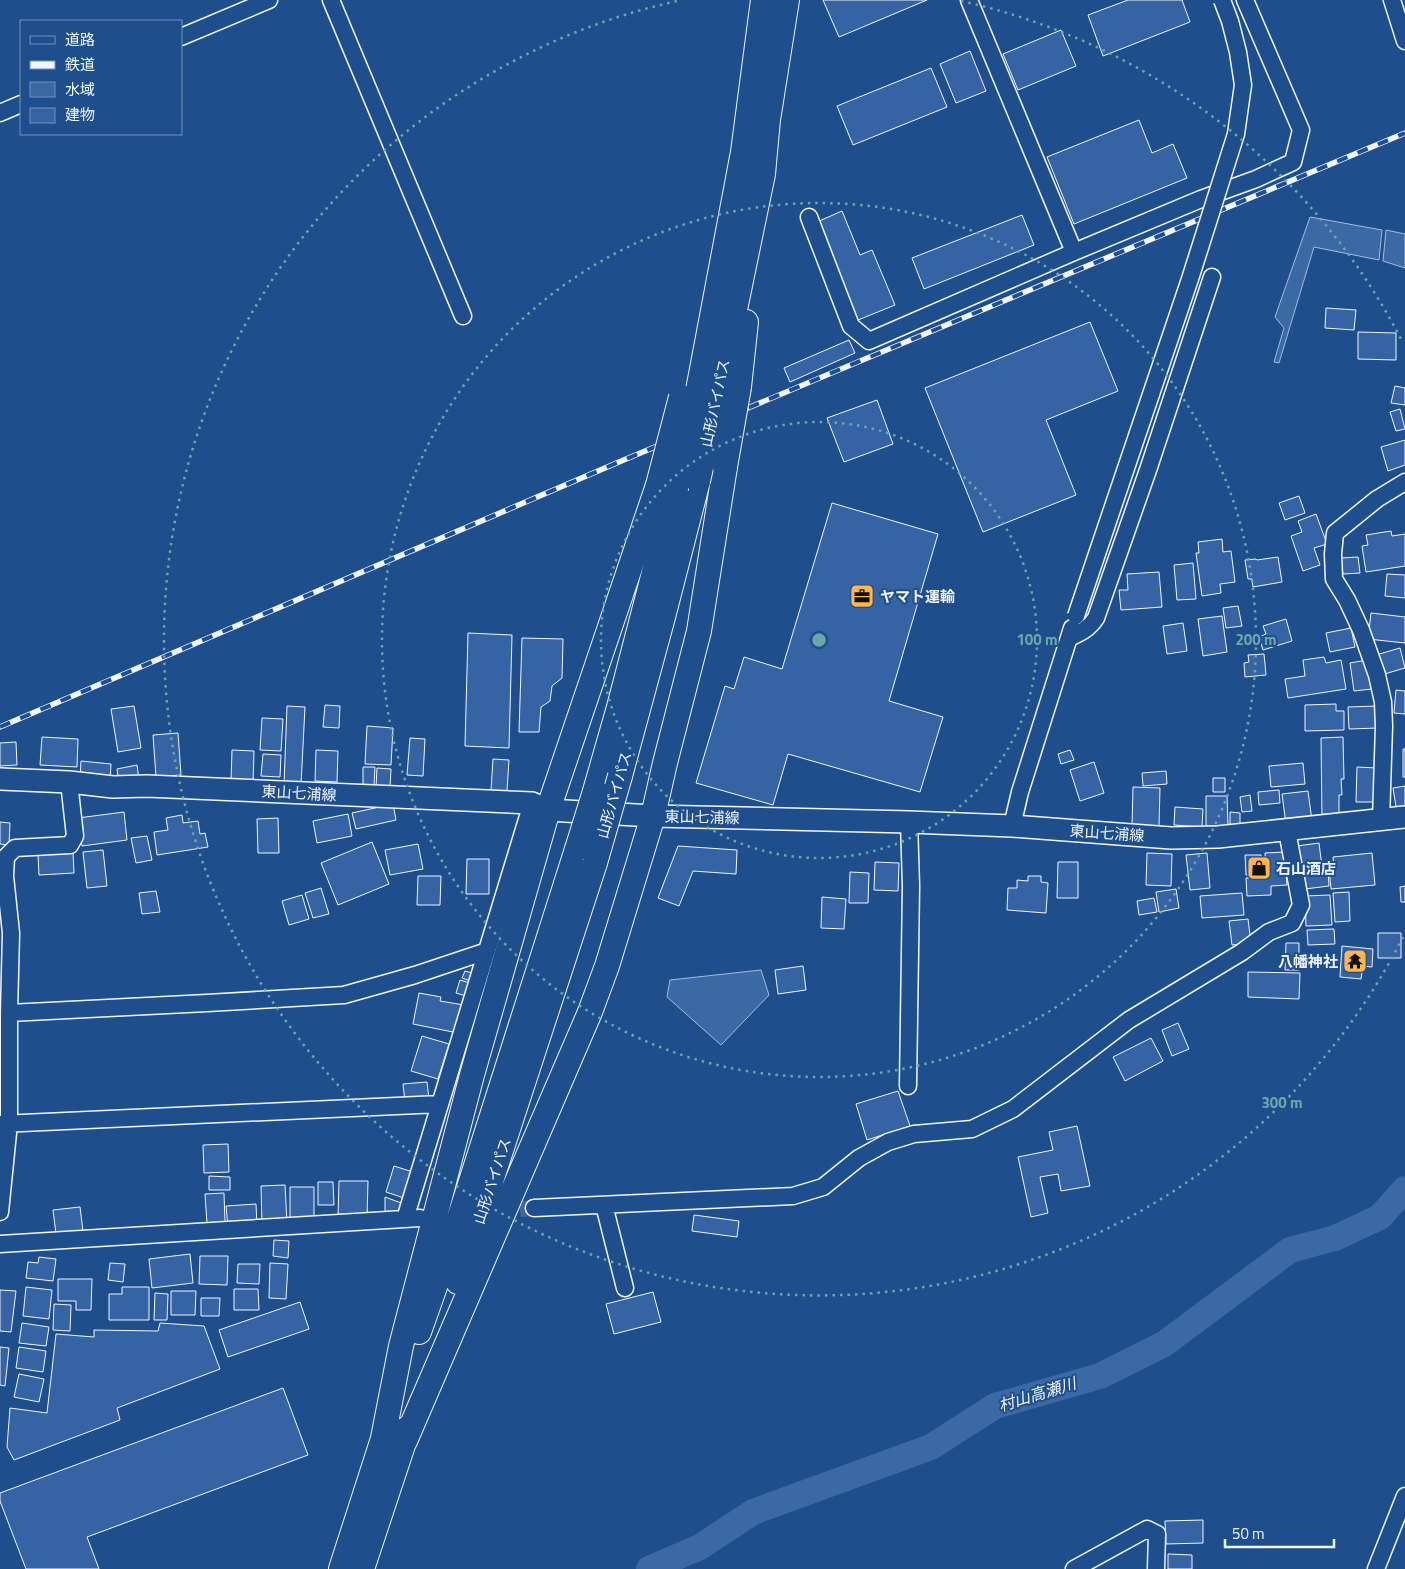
<svg xmlns="http://www.w3.org/2000/svg" width="1405" height="1569" viewBox="0 0 1405 1569" font-family="'Titillium Web','Noto Sans JP',sans-serif">
<style>
.water{fill:#3b69a3;stroke:#a8bbd7}
.lines{fill:none;stroke-linecap:round;stroke-linejoin:round}
.river{stroke:#3b69a3;stroke-width:26}
.building{fill:#3563a3;stroke:#f2f6ff}
.minor-tunnel{stroke:#3f679d;stroke-width:16;stroke-dasharray:16 8;stroke-linecap:butt}
.minor-casing{stroke:#f2f6ff;stroke-width:19}
.major-casing{stroke:#f2f6ff;stroke-width:24}
.highway-casing{stroke:#f2f6ff;stroke-width:26}
.minor{stroke:#1f4e8c;stroke-width:16}
.major{stroke:#1f4e8c;stroke-width:21}
.highway{stroke:#1f4e8c;stroke-width:24}
.rail-casing{stroke:#f2f6ff;stroke-width:5.5}
.rail{stroke:#1f4e8c;stroke-width:4;stroke-dasharray:11;stroke-linecap:butt}
.minor-bridge-casing{stroke:#f2f6ff;stroke-width:19;stroke-linecap:butt}
.highway-bridge-casing{stroke:#f2f6ff;stroke-width:26;stroke-linecap:butt}
.minor-bridge{stroke:#1f4e8c;stroke-width:16}
.highway-bridge{stroke:#1f4e8c;stroke-width:24}
.ring{fill:none;stroke:#6aa9a8;stroke-width:2.5;stroke-dasharray:2.5 5}
.labels{text-anchor:middle;dominant-baseline:central;stroke-width:4;stroke-linejoin:round;paint-order:stroke}
.street-label{font-size:15px;fill:#f2f6ff;stroke:#1f4e8c}
.poi-label{font-size:15px;font-weight:bold;fill:#f2f6ff;stroke:#1f4e8c;text-anchor:start}
.water-label{font-size:16px;font-style:italic;fill:#f2f6ff;stroke:#1f4e8c}
.centre{fill:#6aa9a8;stroke:#1f4e8c;stroke-width:2.5}
.ring-label{font-size:15px;text-anchor:middle;font-weight:bold;fill:#6aa9a8;stroke:#1f4e8c;stroke-width:4;stroke-linejoin:round;paint-order:stroke}
</style>
<rect width="100%" height="100%" fill="#1f4e8c"/>
<!-- water -->
<path class="water" d="M1310 217 1382 230 1379 260 1314 247 1279 363 1274 362 1284 328 1275 317Z
M1386 230 1405 234V268L1383 261Z
M761 970 769 995 721 1045 667 997 670 980Z"/>
<g class="lines">
<!-- river -->
<path class="river" d="M649 1569 700 1547 753 1512 931 1447 995 1406 1100 1376 1164 1344 1290 1250 1335 1238 1380 1217 1405 1189"/>
</g>
<!-- building -->
<path class="building" d="M823 0H927L839 37Z
M1128 0H1182L1190 22 1103 56 1088 15Z
M1061 30 1076 66 1018 90 1003 54Z
M970 51 986 91 956 103 940 64Z
M931 68 947 107 853 145 837 106Z
M1139 120 1152 153 1173 144 1187 178 1074 224 1047 157Z
M842 211 860 255 872 250 895 305 858 320 817 222Z
M1022 215 1034 245 924 289 912 258Z
M1326 308 1356 310 1354 330 1325 328Z
M1090 322 1118 391 1046 420 1076 495 983 532 925 388Z
M1358 332 1396 333V360L1358 359Z
M849 340 855 353 790 382 784 368Z
M1395 386 1405 388V405L1391 403Z
M877 400 893 444 844 462 827 418Z
M1400 409 1405 429 1396 431 1390 412Z
M1405 440V465L1388 471 1381 447Z
M1299 496 1305 513 1285 520 1279 503Z
M832 503 938 534 889 701 943 717 920 792 788 754 773 805 696 783 725 686 734 689 744 657 782 669Z
M1316 514 1327 544 1314 548 1320 565 1303 571 1291 536 1302 532 1298 521Z
M1391 531 1392 536 1405 534V566L1366 572 1362 546 1368 545 1366 535Z
M1222 539 1223 552 1231 551 1235 582 1220 584 1221 593 1202 596 1196 553H1199L1198 542Z
M1278 557 1282 582 1253 587 1252 579H1248L1245 560 1256 559 1257 560Z
M1358 557 1360 573 1343 574 1341 558Z
M1193 563 1196 599 1177 600 1174 565Z
M1159 572 1162 607 1121 610 1119 590H1128L1127 574Z
M1387 574 1405 575V598L1385 596Z
M1238 606 1242 626 1226 628 1223 608Z
M1371 613 1405 617V643L1368 639Z
M1222 616 1227 652 1203 656 1198 619Z
M1286 619 1292 641 1263 650 1259 637 1266 634 1263 626Z
M1183 623 1187 651 1167 654 1163 626Z
M1351 628 1355 647 1330 652 1326 633Z
M468 633 512 635 509 748 465 746Z
M522 638 563 639 562 678 552 686 550 701 541 707 539 732H519Z
M1400 648 1405 668 1381 675 1376 655Z
M1264 654 1266 675 1245 677 1244 663 1249 662 1248 655Z
M1324 657 1326 663 1341 660 1346 689 1288 698 1285 679 1305 676 1303 660Z
M1367 660 1372 689 1354 691 1350 663Z
M1396 690 1405 691V714L1394 713Z
M1336 704V711H1344V730L1305 731V705Z
M325 705 340 706 339 728 323 727Z
M134 706 141 748 118 752 111 709Z
M287 706 305 707 301 785H284Z
M1377 706 1378 728 1349 729 1348 707Z
M262 718 283 719 281 751 260 750Z
M367 726 393 728 391 765 365 764Z
M178 733 181 775 156 777 153 735Z
M42 737 78 739 77 767 40 765Z
M1343 737 1344 779H1341L1342 795H1339V818H1322L1321 738Z
M410 738 425 739 423 776 407 775Z
M16 742 17 765 0 766V743Z
M1403 749H1405V777H1403Z
M232 750 254 751 253 783 231 782Z
M316 750 338 751 337 782 315 781Z
M1070 750 1074 760 1061 764 1058 754Z
M263 754 281 755 280 777 261 776Z
M493 759 509 760 507 791 491 790Z
M81 761 111 764 110 781 80 779Z
M1094 762 1104 793 1080 801 1070 770Z
M1303 763 1305 784 1271 787 1269 766Z
M137 765 139 780 119 783 117 769Z
M363 767H375L374 786H363Z
M1357 767 1377 768 1376 802H1356Z
M377 768 391 769 390 788H376Z
M1166 771 1167 784 1143 786 1142 773Z
M1213 778H1225V792H1213Z
M1405 786V812L1397 813 1393 788Z
M1133 787 1160 788 1159 826H1132Z
M1279 790 1280 803 1259 805 1258 792Z
M1308 791 1312 821 1286 824 1282 794Z
M1250 795 1252 811 1242 812 1240 797Z
M1206 796H1227L1228 826H1206Z
M393 804 396 820 356 829 352 813Z
M1175 807 1203 809 1202 827 1174 825Z
M124 812 127 840 82 846 78 818Z
M1230 812 1240 813V827H1230Z
M348 814 352 836 317 843 313 821Z
M182 815 183 823 198 821 200 834 205 833 208 847 157 855 154 832 168 830 166 818Z
M278 818 279 853H258L257 819Z
M0 822 10 823 9 845 0 844Z
M147 836 152 860 136 863 131 838Z
M372 842 389 884 338 905 321 863Z
M1319 843 1322 867 1300 870 1297 846Z
M418 844 423 869 390 875 385 850Z
M678 846 737 850 736 874 693 871 679 906 658 898Z
M103 850 107 886 87 888 83 852Z
M1285 852 1287 885 1271 886V895L1247 896 1246 878 1266 877 1265 853Z
M73 853 74 873 39 875 38 855Z
M1147 853 1172 854 1171 886 1146 885Z
M1207 853 1210 888 1190 890 1186 855Z
M1372 853 1375 885 1331 889 1329 868H1334L1333 857Z
M1245 855H1261L1262 874 1246 875Z
M467 859H489V894H466Z
M875 862 899 863 898 891 874 890Z
M1058 862H1078V898H1057Z
M1328 870 1329 886 1305 889 1304 874Z
M850 872 869 873 868 903H849Z
M418 876H441L440 905H417Z
M1028 876H1041V882L1048 883 1046 913 1007 910 1008 888H1017V880L1028 881Z
M1405 886V902H1401L1400 887Z
M321 888 329 914 313 918 305 893Z
M1176 889 1179 908 1159 912 1156 892Z
M156 891 160 912 142 914 139 893Z
M1349 892 1350 921 1335 922 1333 893Z
M1242 893 1244 915 1202 918 1200 896Z
M302 895 309 919 289 925 282 901Z
M1330 895 1332 925 1306 926 1305 896Z
M822 897 846 899 844 929 821 928Z
M1154 898 1157 912 1139 915 1137 901Z
M1248 919 1251 943 1232 945 1229 921Z
M1334 929 1335 944 1308 945 1307 930Z
M1378 933H1401V958H1378Z
M1286 943H1299V970H1285Z
M1342 946 1373 949 1372 967 1363 966 1361 979 1340 977Z
M803 966 806 990 778 994 775 970Z
M465 971 476 974 473 982 462 978Z
M1248 972 1300 973 1299 999 1248 997Z
M460 980 473 984 469 997 456 993Z
M419 993 441 997 440 1001 464 1005 458 1033 413 1024Z
M1178 1023 1189 1049 1172 1056 1162 1030Z
M422 1036 449 1044 438 1079 411 1071Z
M1151 1038 1163 1061 1125 1081 1113 1057Z
M427 1082 429 1099 405 1102 403 1084Z
M898 1091 910 1126 867 1140 856 1104Z
M1077 1126 1090 1186 1061 1191 1058 1174 1040 1177 1048 1213 1031 1217 1018 1157 1053 1150 1049 1132Z
M228 1144 229 1172 204 1173 203 1145Z
M394 1166 413 1172 404 1198 386 1192Z
M209 1176 230 1177V1190H209Z
M339 1181H368L367 1219H338Z
M318 1182H333L334 1205H318Z
M285 1185 287 1223 262 1224 261 1186Z
M290 1187H314V1221H290Z
M224 1193 225 1223 207 1224 205 1194Z
M385 1197 404 1204 399 1218H385Z
M256 1204 257 1226 228 1228 226 1206Z
M80 1207 83 1231 56 1234 53 1210Z
M694 1215 739 1221 737 1237 692 1231Z
M274 1240 289 1241 288 1258 273 1256Z
M190 1254 193 1283 152 1288 149 1259Z
M200 1256H228L227 1285 199 1284Z
M39 1257 56 1259 53 1281 26 1278 28 1262 38 1263Z
M110 1263 125 1264 123 1282 108 1280Z
M270 1263 288 1264 286 1299 269 1298Z
M238 1264H260L259 1284 237 1283Z
M58 1279H92L91 1310H76V1301H58Z
M26 1287 52 1290 49 1319 23 1316Z
M122 1287H149V1320H109V1294H122Z
M234 1289H258L259 1310H234Z
M0 1290 16 1291 11 1332 0 1331Z
M171 1291H196L195 1315H171Z
M653 1292 661 1322 614 1334 606 1304Z
M155 1293 168 1294 167 1320H154Z
M201 1298H220L219 1316H201Z
M300 1302 309 1329 228 1357 219 1330Z
M54 1304 71 1305 70 1331 53 1330Z
M22 1323 49 1327 46 1346 19 1343Z
M160 1323 204 1326 220 1369 117 1408 120 1420 14 1460 7 1447 10 1408 47 1413 56 1334 94 1337V1330L158 1331Z
M0 1347 9 1348 5 1386 0 1385Z
M19 1347 46 1351 43 1372 16 1368Z
M19 1374 44 1379 39 1402 14 1397Z
M283 1388 308 1455 87 1537 99 1569H26L0 1501V1493Z
M1203 1520V1543L1166 1544 1165 1521Z
M1168 1554 1192 1555V1569H1168Z"/>
<g class="lines">
<!-- minor-tunnel -->
<path class="minor-tunnel" d="M496 1211 534 1208"/>
<!-- minor casing -->
<g class="minor-casing">
<path id="minor" d="M331 0 463 316
M969 0 1074 252
M1392 0 1405 41
M181 37 269 0
M0 113 21 104
M809 217 851 326 869 341 1074 252 1201 199 1256 179 1293 162 1301 130 1245 0
M1069 638C1080 633 1089 629 1096 618L1148 470 1212 277
M1381 820 1384 726 1383 702 1377 675 1361 630 1347 600 1334 579 1333 554 1335 533 1377 499 1405 482
M1012 826 1020 792 1072 628
M9 1013 207 1003 344 995 415 975 487 951
M908 1086 911 886 909 822
M0 1124 440 1104
M604 1205 625 1288
M534 1208 793 1196 823 1187 859 1158 888 1142 914 1134 972 1129 1013 1109 1129 1020 1242 952 1269 932 1292 923 1301 905 1287 831
M0 1212 9 1123V1013L11 933 5 876 6 857 15 848 70 845 75 836 69 782
M405 1219 532 803
M0 1244 420 1218
M1074 1569 1147 1529 1157 1534 1156 1569
M1376 1569 1405 1496"/>
</g>
<!-- major casing -->
<g class="major-casing">
<path id="major" d="M0 779 69 782 113 787 147 786 532 803 548 810 653 816 909 822 1012 826 1171 838 1218 837 1405 817"/>
</g>
<!-- highway casing -->
<g class="highway-casing">
<path id="highway" d="M699 385 743 152 763 0
M719 387 763 174 768 120 787 0
M739 387 746 322
M620 776 663 617 698 481
M595 791 619 707 676 488
M458 1282 595 863
M419 1332 460 1216 577 849
M383 1438 401 1346 472 1075 548 810 658 485
M405 1441 590 1012 607 966 653 816 665 763 699 631 725 467
M341 1569 388 1423
M362 1569 409 1427"/>
</g>
<!-- minor -->
<use href="#minor" class="minor"/>
<!-- major -->
<use href="#major" class="major"/>
<!-- highway -->
<use href="#highway" class="highway"/>
<!-- rail casing -->
<g class="rail-casing">
<path id="rail" d="M0 727 619 462 1405 133"/>
</g>
<!-- rail -->
<use href="#rail" class="rail"/>
<!-- minor-bridge casing -->
<g class="minor-bridge-casing">
<path id="minor-bridge" d="M1076 616 1190 279 1236 134 1243 85 1238 52 1230 21 1222 0"/>
</g>
<!-- highway-bridge casing -->
<g class="highway-bridge-casing">
<path id="highway-bridge" d="M725 467 739 387
M698 481 719 387
M658 485 681 397
M676 488 699 385
M577 849 595 791
M595 863 620 776"/>
</g>
<!-- minor-bridge -->
<use href="#minor-bridge" class="minor-bridge"/>
<!-- highway-bridge -->
<use href="#highway-bridge" class="highway-bridge"/>
</g>
<!-- distance rings -->
<g class="ring">
<circle cx="819" cy="640" r="218"/>
<circle cx="819" cy="640" r="437"/>
<path d="M1403 937A655 655 0 1 1 677 1M961 1A655 655 0 0 1 1403 343"/>
</g>
<!-- icons -->
<defs>
<g id="office-square" transform="scale(1.25)"><rect x="-9" y="-9" width="18" height="18" rx="4" fill="#ffb74d" stroke="#1f4e8c"/><path d="M-6-3h4V-5.5h4V-3h4V5H-6ZM-1-4.5V-3h2v-1.5ZM-6 0V1H6V0Z" fill="#111"/></g>
<g id="shop-square" transform="scale(1.25)"><rect x="-9" y="-9" width="18" height="18" rx="4" fill="#ffb74d" stroke="#1f4e8c"/><path d="M-5-2.5h2.3a2.7 3.5 0 0 1 5.4 0H5L5.5 6h-11ZM-1.5-2.5h3a1.5 2.3 0 0 0-3 0Z" fill="#111"/></g>
<g id="temple-square" transform="scale(1.25)"><rect x="-9" y="-9" width="18" height="18" rx="4" fill="#ffb74d" stroke="#1f4e8c"/><path d="M0-6L5-2H3V0L6.5 2.5H4V6H1.5V3h-3V6H-4V2.5H-6.5L-3 0V-2H-5Z" fill="#111"/></g>
</defs>
<g fill-rule="evenodd">
<use href="#office-square" x="862" y="596"/>
<use href="#shop-square" x="1259" y="868"/>
<use href="#temple-square" x="1355" y="961"/>
</g>
<g class="labels">
<!-- street labels -->
<g class="street-label">
<text transform="translate(715 403) rotate(-78)">山形バイパス</text>
<text transform="translate(299 793) rotate(3)">東山七浦線</text>
<text transform="translate(614 795) rotate(-74)">山形バイパス</text>
<text transform="translate(702 817) rotate(1)">東山七浦線</text>
<text transform="translate(1107 833) rotate(4)">東山七浦線</text>
<text transform="translate(492 1181) rotate(-72)">山形バイパス</text>
</g>
<!-- poi labels -->
<g class="poi-label">
<text x="880" y="596">ヤマト運輸</text>
<text x="1276" y="868">石山酒店</text>
<text x="1338" y="961" text-anchor="end">八幡神社</text>
</g>
<!-- water labels -->
<g class="water-label">
<text transform="translate(1037 1394) rotate(-17)">村山高瀬川</text>
</g>
</g>
<circle cx="819" cy="640" r="8" class="centre"/>
<g class="ring-label">
<text x="1037" y="645">100 m</text>
<text x="1256" y="645">200 m</text>
<text x="1282" y="1108">300 m</text>
</g>
<!-- legend -->
<rect x="20" y="20" width="162" height="115" fill="#1f4e8c" stroke="#7391ba"/>
<rect x="30" y="36" width="25" height="8" fill="#1f4e8c" stroke="#7391ba"/>
<text x="65" y="45" font-size="15" fill="#f2f6ff">道路</text>
<rect x="30" y="61" width="25" height="8" fill="#f2f6ff" stroke="#7391ba"/>
<text x="65" y="70" font-size="15" fill="#f2f6ff">鉄道</text>
<rect x="30" y="82" width="25" height="15" fill="#3b69a3" stroke="#7391ba"/>
<text x="65" y="95" font-size="15" fill="#f2f6ff">水域</text>
<rect x="30" y="108" width="25" height="15" fill="#3563a3" stroke="#7391ba"/>
<text x="65" y="120" font-size="15" fill="#f2f6ff">建物</text>
<!-- scale -->
<path d="M1225 1539v8h109v-8" fill="none" stroke="#f2f6ff" stroke-width="2.5"/>
<text x="1232" y="1539" font-size="15" fill="#f2f6ff" stroke="#1f4e8c" stroke-width="4" paint-order="stroke">50 m</text>
</svg>
